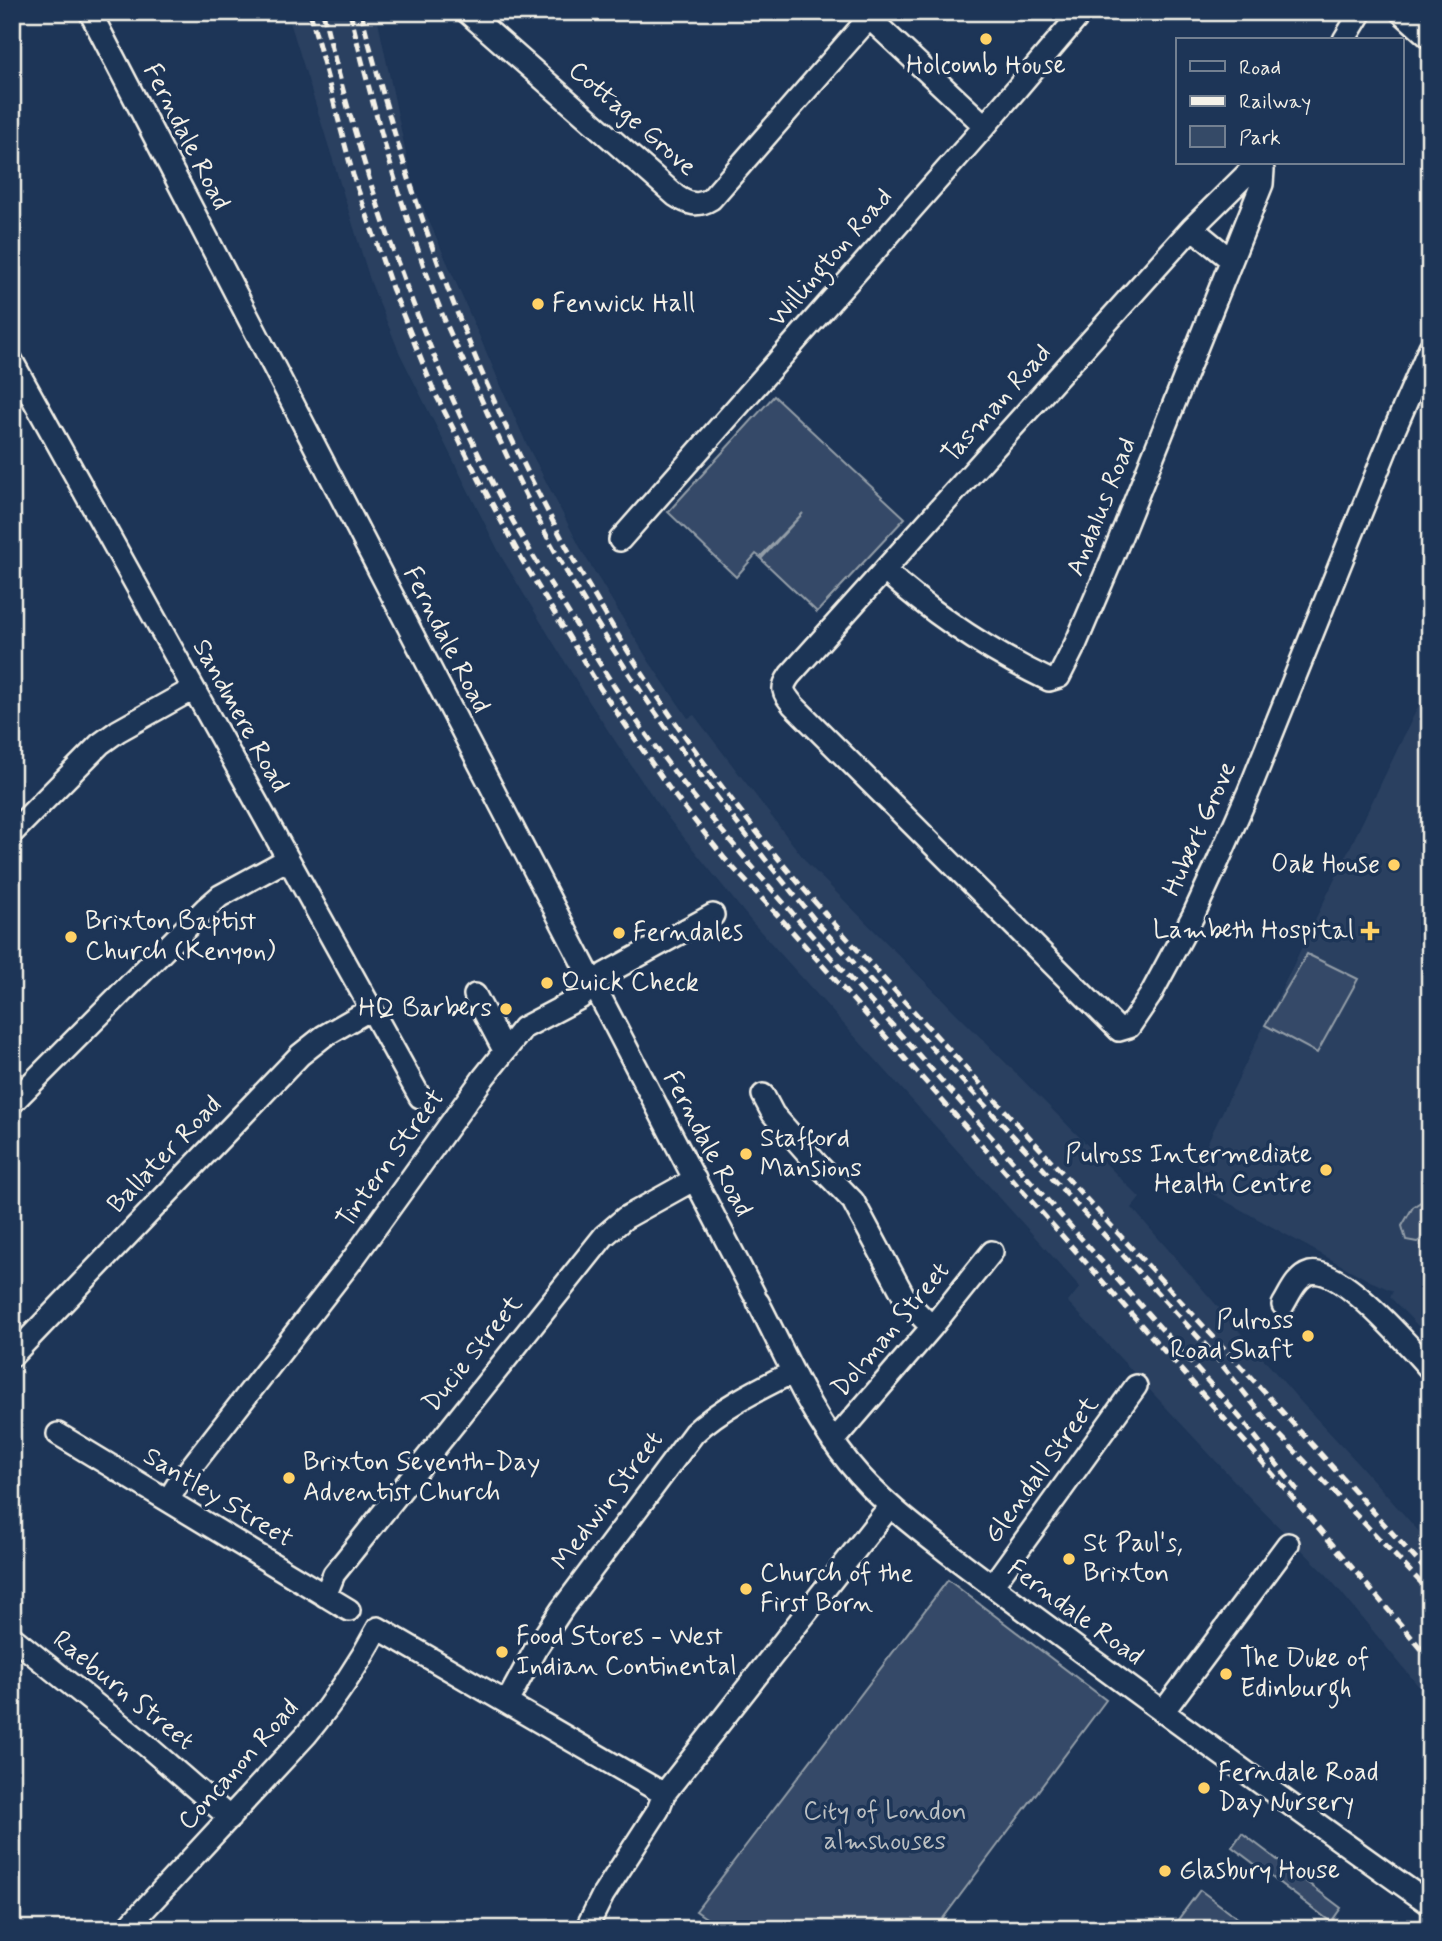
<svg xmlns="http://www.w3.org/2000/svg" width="1442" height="1941" viewBox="0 0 1442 1941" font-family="Mynerve,sans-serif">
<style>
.built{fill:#2a4060}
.green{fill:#354a67;stroke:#949ea8;stroke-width:2}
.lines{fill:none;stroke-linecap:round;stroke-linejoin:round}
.street-casing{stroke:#f4f1e8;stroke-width:26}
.street{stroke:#1d3557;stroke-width:21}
.rail{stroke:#f4f1e8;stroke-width:5;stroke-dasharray:10 5;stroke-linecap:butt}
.poi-dot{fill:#ffd166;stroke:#1d3557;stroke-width:2.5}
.labels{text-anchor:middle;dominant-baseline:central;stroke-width:7;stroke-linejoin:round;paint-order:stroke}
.poi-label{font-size:26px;fill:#f4f1e8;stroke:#1d3557;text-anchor:start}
.street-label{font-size:26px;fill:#f4f1e8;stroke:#1d3557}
.park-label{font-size:26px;fill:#bbbfc1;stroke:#1d3557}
</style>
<rect width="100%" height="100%" fill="#1d3557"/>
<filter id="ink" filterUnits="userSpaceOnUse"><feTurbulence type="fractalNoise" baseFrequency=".0143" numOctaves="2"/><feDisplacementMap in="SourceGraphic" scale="14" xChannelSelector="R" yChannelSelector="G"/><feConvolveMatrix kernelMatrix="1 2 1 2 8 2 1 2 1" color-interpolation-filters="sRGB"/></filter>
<g filter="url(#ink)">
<!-- built -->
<path class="built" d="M287 12H376L412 182 526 443 583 553 650 663 688 718 694 715 808 864 1140 1198 1132 1208 1300 1401 1357 1462 1430 1544V1700L1326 1574 1254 1502 1068 1302 1080 1287 751 921 669 819 639 777 590 703 502 558 400 354 371 283Z
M1430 682V1316L1421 1329 1390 1297 1393 1291 1370 1281 1189 1181Z"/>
<!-- green -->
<path class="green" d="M774 396 905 518 817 612 761 559 803 513 760 557 756 554 736 577 668 512Z
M1307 954 1358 979 1317 1053 1265 1025Z
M1430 1196V1234L1417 1242 1406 1240 1402 1226 1413 1207Z
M948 1580 1106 1700 935 1929H722L696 1911Z
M1242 1833 1341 1908 1331 1922 1232 1847Z
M1200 1890 1252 1929H1171Z"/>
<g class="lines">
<!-- street casing -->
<g class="street-casing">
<path id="street" d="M90 12 754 1294
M467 12 676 196C688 204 698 207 711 199L869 18
M863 12 985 126
M1401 12 1430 38
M1344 40 1361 12
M1258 163 1192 228 790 675C780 689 783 692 793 705L1119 1030 1129 1027 1150 996 1193 916 1215 868 1249 791 1392 435 1430 347
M1192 228 1231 260
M12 361 420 1097
M620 540 985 126 1082 12
M885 571C933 614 990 652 1049 680L1059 677 1076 643 1111 561 1262 184 1263 170 1260 163
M12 833 100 744 118 731 193 689
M475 995 504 1050
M763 1095 773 1114 818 1165 853 1201 907 1302 932 1327
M12 1103 206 908 220 896 288 859
M758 1302C786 1356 810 1415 849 1463 881 1503 923 1533 963 1564 1004 1595 1046 1625 1087 1656 1200 1739 1314 1823 1430 1904
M1283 1305C1290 1294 1296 1277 1310 1273 1341 1266 1410 1347 1430 1369
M12 1356 300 1055 324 1036 371 1009
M58 1434 349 1610
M833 1442 932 1327 992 1252
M168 1500 178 1484 353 1259 484 1077 523 1028 580 998 605 974 713 915
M992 1586 1136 1386
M325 1596 334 1574 347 1558 604 1236 625 1218 695 1179
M12 1637 147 1746 230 1818
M507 1702 535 1650 562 1609 694 1433C722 1407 759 1389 793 1372
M1163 1712 1288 1544
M126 1929 306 1735C334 1701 358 1666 378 1628L664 1794
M586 1929 603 1895 658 1810 664 1794 890 1506"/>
</g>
<!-- street -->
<use href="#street" class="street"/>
<!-- rail -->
<path class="rail" d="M310 12 353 175 392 288 434 391 481 483 522 560 600 688 671 791 725 859 783 921 1253 1451 1430 1659
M323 12C365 187 425 357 510 516 531 554 555 591 578 628 598 661 619 695 641 727 682 785 729 840 775 893 814 938 853 983 893 1026L1243 1421 1298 1491
M350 12C374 112 401 210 439 306 450 335 465 364 478 392 500 442 523 492 549 540 623 678 719 805 819 925L1210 1350 1271 1426 1430 1592
M361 12C418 239 506 461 633 659 692 751 764 846 837 927 886 982 937 1036 987 1091 1135 1252 1284 1412 1430 1575"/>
</g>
</g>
<!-- markers -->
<g class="poi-dot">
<circle cx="986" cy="39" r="7"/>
<circle cx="538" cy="304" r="7"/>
<circle cx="1394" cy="865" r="7"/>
<path d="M1366.5 920.5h7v7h7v7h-7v7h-7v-7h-7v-7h7z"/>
<circle cx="619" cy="933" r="7"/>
<circle cx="71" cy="937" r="7"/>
<circle cx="547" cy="983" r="7"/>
<circle cx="506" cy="1009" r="7"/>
<circle cx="746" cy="1154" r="7"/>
<circle cx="1326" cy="1170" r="7"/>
<circle cx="1308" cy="1336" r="7"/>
<circle cx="289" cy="1478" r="7"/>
<circle cx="1069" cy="1559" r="7"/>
<circle cx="746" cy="1589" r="7"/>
<circle cx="502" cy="1652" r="7"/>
<circle cx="1226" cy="1674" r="7"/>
<circle cx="1204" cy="1788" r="7"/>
<circle cx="1165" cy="1871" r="7"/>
</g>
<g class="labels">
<!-- poi labels -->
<g class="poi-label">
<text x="986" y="66" text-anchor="middle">Holcomb House</text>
<text x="552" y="304">Fenwick Hall</text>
<text x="1380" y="865" text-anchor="end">Oak House</text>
<text x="85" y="922">Brixton Baptist<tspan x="85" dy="30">Church (Kenyon)</tspan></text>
<text x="1354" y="931" text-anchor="end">Lambeth Hospital</text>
<text x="633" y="933">Ferndales</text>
<text x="561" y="983">Quick Check</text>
<text x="492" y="1009" text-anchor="end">HQ Barbers</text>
<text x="760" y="1139">Stafford<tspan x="760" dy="30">Mansions</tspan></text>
<text x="1312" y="1155" text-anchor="end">Pulross Intermediate<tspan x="1312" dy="30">Health Centre</tspan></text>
<text x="1294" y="1321" text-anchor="end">Pulross<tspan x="1294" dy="30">Road Shaft</tspan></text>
<text x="303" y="1463">Brixton Seventh-Day<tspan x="303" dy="30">Adventist Church</tspan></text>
<text x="1083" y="1544">St Paul's,<tspan x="1083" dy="30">Brixton</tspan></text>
<text x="760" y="1574">Church of the<tspan x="760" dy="30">First Born</tspan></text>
<text x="516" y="1637">Food Stores - West<tspan x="516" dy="30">Indian Continental</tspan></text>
<text x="1240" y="1659">The Duke of<tspan x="1240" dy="30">Edinburgh</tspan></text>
<text x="1218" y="1773">Ferndale Road<tspan x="1218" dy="30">Day Nursery</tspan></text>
<text x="1179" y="1871">Glasbury House</text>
</g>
<!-- street labels -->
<g class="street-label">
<text transform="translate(632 119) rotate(41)">Cottage Grove</text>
<text transform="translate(186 137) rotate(63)">Ferndale Road</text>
<text transform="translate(831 258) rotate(-49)">Willington Road</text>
<text transform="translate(997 404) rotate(-48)">Tasman Road</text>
<text transform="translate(1102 507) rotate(-68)">Andalus Road</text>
<text transform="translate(446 640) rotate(63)">Ferndale Road</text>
<text transform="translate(240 716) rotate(61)">Sandmere Road</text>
<text transform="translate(1200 829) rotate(-66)">Hubert Grove</text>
<text transform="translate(707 1144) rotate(62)">Ferndale Road</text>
<text transform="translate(165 1155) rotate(-46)">Ballater Road</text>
<text transform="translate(391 1159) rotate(-54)">Tintern Street</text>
<text transform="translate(891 1330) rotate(-50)">Dolman Street</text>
<text transform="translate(473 1354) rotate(-51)">Ducie Street</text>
<text transform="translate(1042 1470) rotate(-54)">Glendall Street</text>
<text transform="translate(218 1498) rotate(31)">Santley Street</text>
<text transform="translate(608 1501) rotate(-53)">Medwin Street</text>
<text transform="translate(1075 1613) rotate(36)">Ferndale Road</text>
<text transform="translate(123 1691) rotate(39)">Raeburn Street</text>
<text transform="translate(239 1765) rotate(-48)">Concanon Road</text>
</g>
<!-- park labels -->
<g class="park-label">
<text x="885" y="1812">City of London<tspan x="885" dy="30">almshouses</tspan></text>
</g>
</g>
<!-- margin -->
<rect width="1442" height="1941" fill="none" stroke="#1d3557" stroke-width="42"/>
<rect x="21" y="21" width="1400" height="1899" fill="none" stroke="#f4f1e8" stroke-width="2.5" filter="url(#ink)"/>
<!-- legend -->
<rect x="1176" y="38" width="228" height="126" fill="#1d3557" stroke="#738091" stroke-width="2"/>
<rect x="1190" y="61" width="35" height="10" fill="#1d3557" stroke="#738091" stroke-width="2"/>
<text x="1239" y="74" font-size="21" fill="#f4f1e8">Road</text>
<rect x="1190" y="96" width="35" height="10" fill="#f4f1e8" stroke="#738091" stroke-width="2"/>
<text x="1239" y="108" font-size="21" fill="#f4f1e8">Railway</text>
<rect x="1190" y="126" width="35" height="21" fill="#354a67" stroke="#738091" stroke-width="2"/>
<text x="1239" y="144" font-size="21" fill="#f4f1e8">Park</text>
</svg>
